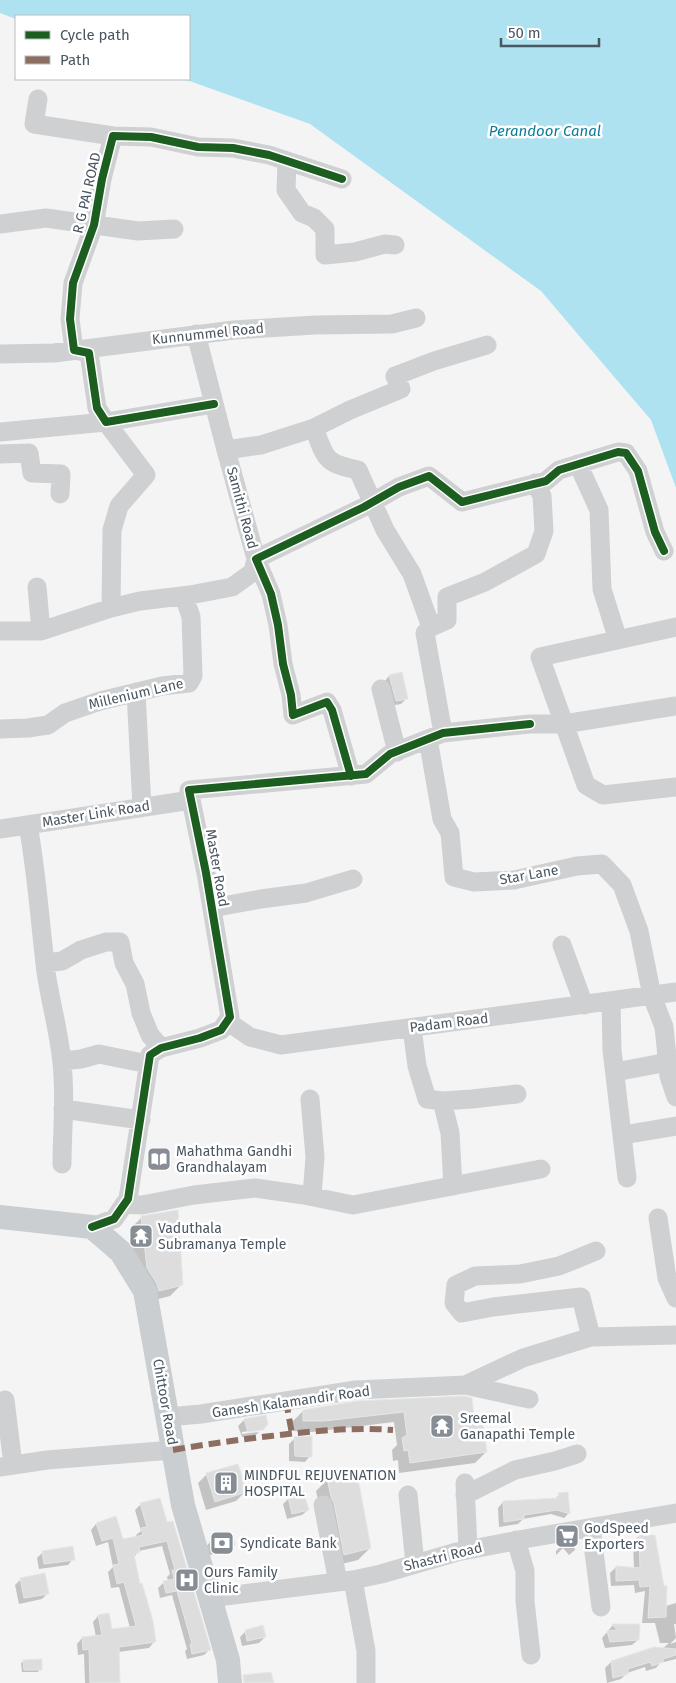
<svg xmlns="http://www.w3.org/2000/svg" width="676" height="1683" viewBox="0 0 676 1683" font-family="'Fira Sans',sans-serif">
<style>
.water{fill:#aee2f0}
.shadow{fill:#0003}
.building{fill:#ddddde;stroke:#e5e6e7}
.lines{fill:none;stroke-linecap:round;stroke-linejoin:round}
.minor{stroke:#ced0d2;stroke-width:19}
.major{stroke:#caced1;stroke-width:24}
.quiet{stroke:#8d6e63;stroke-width:6;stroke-dasharray:12 6;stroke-linecap:butt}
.cycleway-casing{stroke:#fff;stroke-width:11}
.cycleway{stroke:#1b5e20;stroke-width:8}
.labels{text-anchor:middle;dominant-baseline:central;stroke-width:5;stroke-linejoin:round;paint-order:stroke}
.street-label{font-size:14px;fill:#4a5661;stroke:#fff}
.poi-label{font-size:14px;fill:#4a5661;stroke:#fff;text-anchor:start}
.water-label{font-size:15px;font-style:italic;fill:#0c7c9b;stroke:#fff}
</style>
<rect width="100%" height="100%" fill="#f4f4f4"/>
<!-- water -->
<path class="water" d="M0 0H676V488L651 420 541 291 310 124 184 79H189V16H16V19L0 13Z"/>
<!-- shadow -->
<path class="shadow" d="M389 676 406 699 401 704 390 706 384 682Z
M142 1217 182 1284 170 1296 147 1302 136 1280 130 1229Z
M464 1398 474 1427 486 1452 475 1463 399 1473 398 1460 393 1461 392 1450 397 1445 394 1422 312 1432 293 1431 292 1422 303 1411Z
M265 1417 262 1429 242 1432V1434L259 1432 256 1435 242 1437 238 1426 244 1420Z
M295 1438 310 1456 305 1462 289 1461V1444Z
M207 1474 245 1492 236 1501 206 1510 198 1483Z
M328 1479 370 1548 358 1560 333 1566 316 1491Z
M559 1495 569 1513 564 1518 551 1514 523 1519 518 1524 499 1527 498 1508 503 1502 554 1500Z
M289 1498 308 1510 302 1515 287 1519 283 1504Z
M141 1504 166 1524 209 1650 204 1655 187 1659 185 1651 187 1649 172 1595 160 1598 158 1588 164 1582 168 1581 167 1577 170 1574 162 1546 139 1551 134 1557 154 1642 149 1648 118 1652V1683H85L84 1654 78 1655 77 1644 82 1638 96 1637 93 1622 98 1616 111 1631 130 1628 119 1587 111 1588 108 1572 113 1567 108 1542 96 1546 91 1530 96 1524 115 1518 122 1540 137 1537 136 1535 141 1531 135 1510Z
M639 1536 666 1606 676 1603V1624H674L676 1638 670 1644 676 1642V1659L660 1663 656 1668 646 1671 645 1667 627 1673 621 1679 607 1683 605 1668 611 1662 662 1649 669 1643H660L655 1623H642L645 1591 635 1593 634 1585 611 1586 610 1573 616 1567 634 1569 633 1542Z
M210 1542 233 1544 228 1550 207 1556 205 1548Z
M574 1543 575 1550 569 1555 563 1548 556 1555V1551L562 1545Z
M43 1552 73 1559 68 1565 39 1569 37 1558Z
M21 1579 47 1594 42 1599 19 1604 15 1585Z
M613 1625H639L638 1640 632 1645 605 1648 602 1638Z
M246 1631 265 1637 259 1643 242 1646 240 1637Z
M24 1661 40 1669 38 1672H22L21 1663Z"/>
<!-- building -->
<path class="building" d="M402 672 408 699 396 701 389 675Z
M178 1210 183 1285 159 1291 157 1284 147 1268 141 1216Z
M464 1396 472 1398 475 1426 483 1425 487 1452 410 1463 408 1450 404 1451 402 1438 407 1435 404 1412 324 1421H303V1410L357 1401Z
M266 1415 268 1424 263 1430 248 1432 244 1419Z
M312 1436V1457L295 1456 294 1437Z
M238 1464 247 1492 215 1502 206 1473Z
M357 1473 371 1548 344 1555 334 1503 331 1497 327 1478Z
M303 1491 309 1510 292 1514 288 1497Z
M568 1492 570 1514 557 1510 524 1515V1519L504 1522 503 1501 559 1498 558 1493Z
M160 1498 167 1522 173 1521 211 1650 192 1654 190 1644H192L177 1591 166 1593 163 1581 174 1579 172 1570H175L167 1541 139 1547 140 1552 134 1554 140 1584 142 1583 153 1621 156 1642 119 1647 120 1683H90L89 1649 83 1650 82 1637 102 1635 98 1615 109 1613 112 1629 136 1626 124 1582 117 1584 113 1565 119 1564 113 1538 102 1541 96 1523 116 1516 123 1539 143 1535 141 1528 147 1527 140 1503Z
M232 1533 235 1545 212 1551 210 1541Z
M639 1535H655L664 1586H667L666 1617 648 1618 650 1586 640 1587 639 1580 616 1581V1566L640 1568Z
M73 1546 75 1560 44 1564 42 1551Z
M45 1573 49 1594 24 1598 20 1578Z
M612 1624H640L639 1640 610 1642 607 1631 617 1630Z
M263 1625 266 1637 247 1641 245 1630Z
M654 1647 676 1649V1655L663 1659V1662L652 1666 650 1662 628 1669V1674L613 1678 611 1661Z
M42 1659V1670H24L23 1660Z
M271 1672 274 1683H244L243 1675Z"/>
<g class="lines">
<!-- minor -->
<path class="minor" d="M38 99 34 124 113 136
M287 161 286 190 302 213 314 218 325 229V255L355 252 385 244 395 245
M0 224 46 218 138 231 174 229
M196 334 226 450
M0 354 54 353 234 330 315 325 392 324 416 318
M214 404 106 422 97 408 89 353 74 350 70 319 73 283 94 225 102 179 113 136 151 137 198 147 233 148 269 155 342 179
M314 428C326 459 324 463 358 470L385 530 412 574 431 627 425 633 443 733
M0 432 106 422 146 475 119 506 112 530 111 608
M0 454 29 453 32 473 61 474 60 494
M578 464 599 510 602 589 618 640
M37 587 41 631
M431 627 447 620V597L485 582 536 554 544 531 542 496 535 483
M676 627 540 657 586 785 603 795 676 787
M0 631H41L111 608 140 601 190 595 232 587 253 572 256 559 226 450 261 445 314 428 350 410 401 389 395 376 434 361 487 345
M381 689 397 752
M136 692 142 807
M0 729 28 728 48 725 65 713 100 701 162 686 189 683 193 676 191 617 184 596
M428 739 442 819 450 833 454 877 474 882 514 880 577 866 602 864 622 885 639 931 652 996 664 1027 669 1076 676 1097
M351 776 332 710 327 702 293 715 291 695 283 664 278 625 271 594 256 559 364 507 399 487 429 476 462 502 546 481 559 470 618 452 626 453 638 471 655 532 664 551
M28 825C37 874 40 923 46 972 51 1007 62 1041 63 1077 65 1106 62 1135 62 1164
M0 829 191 800
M212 908 261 899 306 893 353 879
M562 945 584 1005
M45 963 62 961 81 950 106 942H120L124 963 135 984 141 1013 150 1035 161 1048
M611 1001 612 1050 627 1178
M227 1021 250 1037 281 1045 676 992
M412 1028 417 1066 427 1099 442 1101 450 1133 453 1186
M62 1061 81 1059 99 1054 148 1064
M615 1072 668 1062
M310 1099 315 1157 312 1196
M442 1101 472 1099 517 1094
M63 1109 141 1120
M623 1135 676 1126
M124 1204 142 1205 194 1195 255 1188 304 1195 353 1205 541 1169
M658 1218 667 1278 676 1298
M92 1227 114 1219 128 1199 150 1055 161 1048 200 1038 221 1030 230 1017 206 873 189 790 366 774 390 754 443 733 530 724H564L676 706
M591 1337 581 1297 493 1307 462 1313 454 1303 456 1285 475 1276 520 1274 559 1266 596 1251
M465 1385 529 1399
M5 1400 13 1465
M168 1417 201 1414 356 1390 465 1385 523 1358 591 1337 676 1335
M0 1467 47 1460 173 1450
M465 1483 468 1549
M408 1495 415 1564
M465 1495 515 1470 555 1461 577 1454
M323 1505 338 1582
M591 1528 601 1607
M516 1540 525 1571V1601L531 1655
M353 1580 366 1651V1683
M210 1598 353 1580 381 1574 457 1552 524 1539 676 1513"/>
<!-- major -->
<path class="major" d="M0 1217 92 1227 121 1252 145 1291 183 1505 228 1660 230 1683"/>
<!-- quiet -->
<path class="quiet" d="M286 1401 292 1434
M173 1450C206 1444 238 1440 271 1436 312 1431 352 1427 393 1430"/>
<!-- cycleway casing -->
<g class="cycleway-casing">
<path id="cycleway" d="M214 404 106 422 97 408 89 353 74 350 70 319 73 283 94 225 102 179 113 136 151 137 198 147 233 148 269 155 342 179
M351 776 332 710 327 702 293 715 291 695 283 664 278 625 271 594 256 559 364 507 399 487 429 476 462 502 546 481 559 470 618 452 626 453 638 471 655 532 664 551
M92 1227 114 1219 128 1199 150 1055 161 1048 200 1038 221 1030 230 1017 206 873 189 790 366 774 390 754 443 733 530 724"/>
</g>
<!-- cycleway -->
<use href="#cycleway" class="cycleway"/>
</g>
<!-- icons -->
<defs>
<g id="library-square" transform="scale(1.25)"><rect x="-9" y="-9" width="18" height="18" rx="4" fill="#868d94" stroke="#fff"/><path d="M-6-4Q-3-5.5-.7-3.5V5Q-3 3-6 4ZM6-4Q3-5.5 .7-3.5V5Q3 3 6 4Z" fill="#fff"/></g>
<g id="temple-square" transform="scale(1.25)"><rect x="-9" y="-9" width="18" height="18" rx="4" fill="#868d94" stroke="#fff"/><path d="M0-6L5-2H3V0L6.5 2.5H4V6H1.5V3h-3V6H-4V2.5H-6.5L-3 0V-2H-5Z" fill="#fff"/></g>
<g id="building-square" transform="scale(1.25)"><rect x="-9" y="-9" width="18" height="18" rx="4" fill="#868d94" stroke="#fff"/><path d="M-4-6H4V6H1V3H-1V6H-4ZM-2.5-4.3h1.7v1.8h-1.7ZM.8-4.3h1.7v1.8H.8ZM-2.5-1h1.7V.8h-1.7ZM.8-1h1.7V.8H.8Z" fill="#fff"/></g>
<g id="supermarket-square" transform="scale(1.25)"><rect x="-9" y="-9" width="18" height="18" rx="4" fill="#868d94" stroke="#fff"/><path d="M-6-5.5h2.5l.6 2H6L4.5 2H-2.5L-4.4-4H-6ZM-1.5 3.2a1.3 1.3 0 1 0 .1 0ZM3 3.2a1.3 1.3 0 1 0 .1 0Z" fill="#fff"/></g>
<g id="bank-square" transform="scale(1.25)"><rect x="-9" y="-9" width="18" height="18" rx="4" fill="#868d94" stroke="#fff"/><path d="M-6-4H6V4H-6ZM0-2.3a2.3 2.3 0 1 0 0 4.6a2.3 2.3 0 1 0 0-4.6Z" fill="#fff"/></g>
<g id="hospital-square" transform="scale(1.25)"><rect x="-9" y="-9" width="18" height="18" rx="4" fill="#868d94" stroke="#fff"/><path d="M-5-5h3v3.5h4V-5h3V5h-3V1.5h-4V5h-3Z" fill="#fff"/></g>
</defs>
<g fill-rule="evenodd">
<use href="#library-square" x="159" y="1159"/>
<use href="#temple-square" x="141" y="1236"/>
<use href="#temple-square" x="442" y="1426"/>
<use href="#building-square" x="226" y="1483"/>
<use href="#supermarket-square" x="567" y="1536"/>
<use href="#bank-square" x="222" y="1543"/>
<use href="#hospital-square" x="187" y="1580"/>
</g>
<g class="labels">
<!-- street labels -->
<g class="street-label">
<text transform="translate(87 193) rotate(-77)">R G PAI ROAD</text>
<text transform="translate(208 334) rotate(-6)">Kunnummel Road</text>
<text transform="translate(242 508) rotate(75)">Samithi Road</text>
<text transform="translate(136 694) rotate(-13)">Millenium Lane</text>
<text transform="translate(96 814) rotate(-9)">Master Link Road</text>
<text transform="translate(217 868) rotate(80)">Master Road</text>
<text transform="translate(529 875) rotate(-10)">Star Lane</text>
<text transform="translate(449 1023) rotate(-7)">Padam Road</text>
<text transform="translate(165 1402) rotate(80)">Chittoor Road</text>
<text transform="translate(291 1402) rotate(-8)">Ganesh Kalamandir Road</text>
<text transform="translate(443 1557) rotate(-14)">Shastri Road</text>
</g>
<!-- poi labels -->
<g class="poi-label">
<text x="176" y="1151">Mahathma Gandhi<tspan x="176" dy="16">Grandhalayam</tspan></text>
<text x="158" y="1228">Vaduthala<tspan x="158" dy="16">Subramanya Temple</tspan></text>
<text x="460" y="1418">Sreemal<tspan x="460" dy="16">Ganapathi Temple</tspan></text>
<text x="244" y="1475">MINDFUL REJUVENATION<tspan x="244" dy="16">HOSPITAL</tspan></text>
<text x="584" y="1528">GodSpeed<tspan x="584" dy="16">Exporters</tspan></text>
<text x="240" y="1543">Syndicate Bank</text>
<text x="204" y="1572">Ours Family<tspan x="204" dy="16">Clinic</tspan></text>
</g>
<!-- water labels -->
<g class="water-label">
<text x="545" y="131">Perandoor Canal</text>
</g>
</g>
<!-- legend -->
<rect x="15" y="15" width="175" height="65" fill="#ffffff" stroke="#b7bbc0"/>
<rect x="25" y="31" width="25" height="8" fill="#1b5e20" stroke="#b7bbc0"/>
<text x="60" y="40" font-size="15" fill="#4a5661">Cycle path</text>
<rect x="25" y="56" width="25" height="8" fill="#8d6e63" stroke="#b7bbc0"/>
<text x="60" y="65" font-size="15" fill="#4a5661">Path</text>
<!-- scale -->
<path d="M501 38v8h98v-8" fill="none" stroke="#4a5661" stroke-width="2.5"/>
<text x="508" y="38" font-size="15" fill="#4a5661" stroke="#ffffff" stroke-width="4" paint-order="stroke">50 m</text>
</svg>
